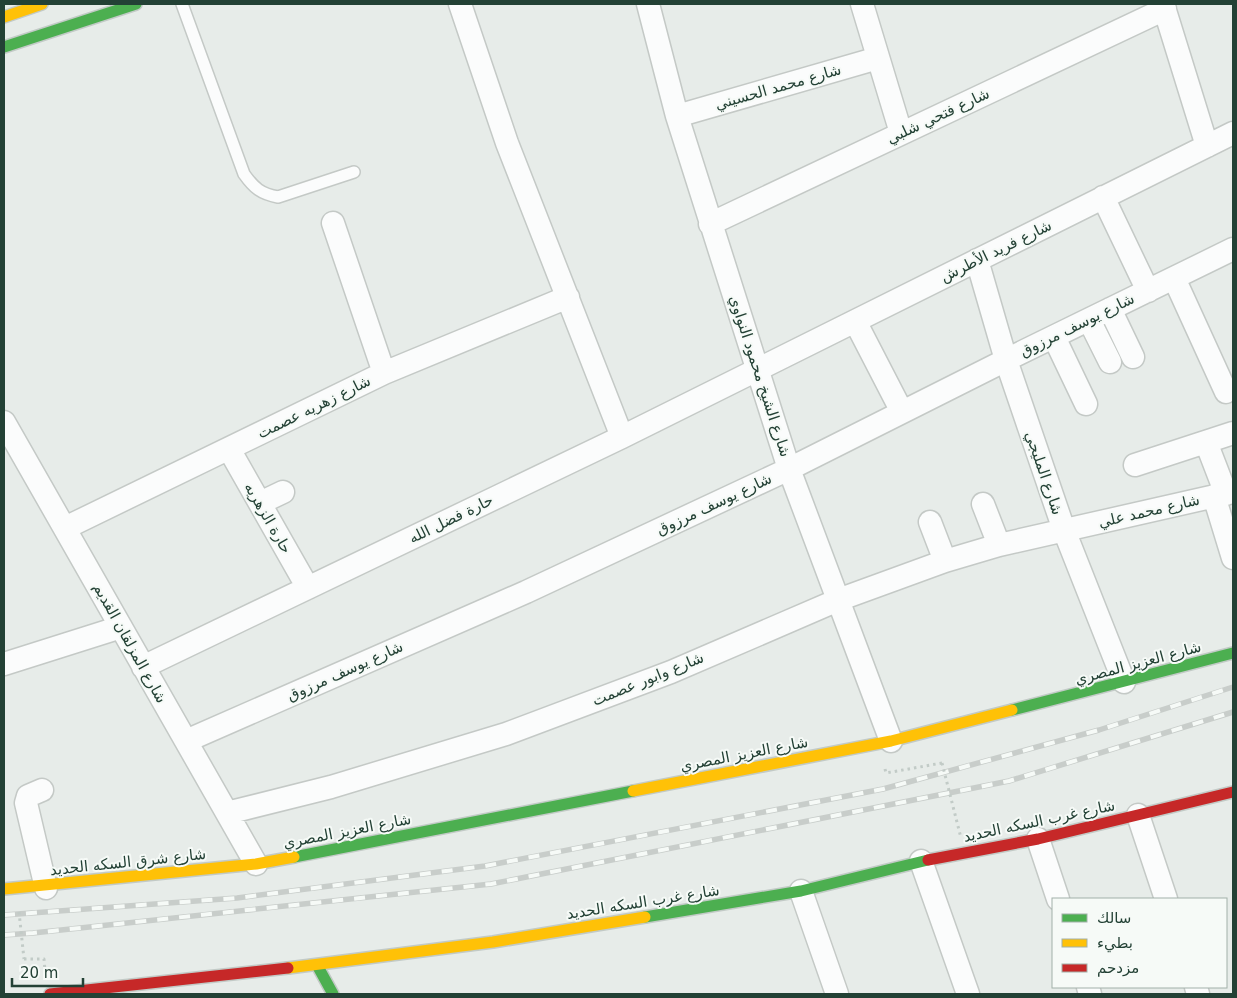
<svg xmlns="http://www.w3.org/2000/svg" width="1237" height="998" viewBox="0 0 1237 998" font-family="'DejaVu Sans',Cairo,sans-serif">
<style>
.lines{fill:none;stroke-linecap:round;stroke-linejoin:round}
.lane-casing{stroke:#c4c9c6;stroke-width:14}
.street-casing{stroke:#c4c9c6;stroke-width:25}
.fast-casing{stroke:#c2cac6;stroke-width:14}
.slow-casing{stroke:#c2cac6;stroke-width:14}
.jam-casing{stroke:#c2cac6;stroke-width:14}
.path{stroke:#c2cbc7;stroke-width:3;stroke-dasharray:2.5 4;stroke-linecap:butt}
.lane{stroke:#fbfcfc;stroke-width:11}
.street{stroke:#fbfcfc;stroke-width:22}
.fast{stroke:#4caf50;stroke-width:11}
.slow{stroke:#ffc107;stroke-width:11}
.jam{stroke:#c62828;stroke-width:11}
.rail-casing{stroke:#c8cdca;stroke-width:5.5}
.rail{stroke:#f6faf7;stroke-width:4;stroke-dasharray:11;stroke-linecap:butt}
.path-bridge{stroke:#c2cbc7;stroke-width:3;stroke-dasharray:2.5 4;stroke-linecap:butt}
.labels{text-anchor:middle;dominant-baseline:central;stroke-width:4;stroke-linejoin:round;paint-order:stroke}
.street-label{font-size:15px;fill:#234135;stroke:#f6faf7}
</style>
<rect width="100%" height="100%" fill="#e7ece9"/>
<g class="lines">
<!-- lane casing -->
<g class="lane-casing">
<path id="lane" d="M182 4 244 174C254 188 261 194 278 197L354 172"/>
</g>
<!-- street casing -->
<g class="street-casing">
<path id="street" d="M460 4 507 143 622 437
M648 4 677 116 789 469 891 741
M862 4 901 133
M1163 4 1207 146
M677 116 878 58
M1103 197 1148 291
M333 223 384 373
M710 224 1165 9
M977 260 1006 360 1064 530 1124 682
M1174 278 1226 392
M1110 309 1133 357
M1089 320 1110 362
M855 321 902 412
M1054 337 1086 404
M4 422 256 864
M1206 442 1226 494
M229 449 308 588
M1135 465 1233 433
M1214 496 1233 558
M260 503 283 492
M983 504 999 545
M930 522 945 561
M65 528 384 373 568 297
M4 664 121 627
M143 667 622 437 1233 133
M186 741 526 592 789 469 1006 360 1233 249
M42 790 28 796 26 803 46 888
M227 813 331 787 506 734 671 672 838 600 945 561 999 545 1233 492
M1138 815 1166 899
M1038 839 1058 899
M921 861 968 994
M801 891 837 994
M1088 987 1090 994
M1196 987 1198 994"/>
</g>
<!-- fast casing -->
<g class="fast-casing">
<path id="fast" d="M4 47 136 4
M1012 710 1233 653
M294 857 633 791
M645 917 801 891 928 860
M317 965 333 994"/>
</g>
<!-- slow casing -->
<g class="slow-casing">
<path id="slow" d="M4 17 42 4
M633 791 891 741 1012 710
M4 889 256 864 294 857
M288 968 493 942 645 917"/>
</g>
<!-- jam casing -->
<g class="jam-casing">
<path id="jam" d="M928 860 1038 839 1233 792
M50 994 288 968"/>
</g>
<!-- path -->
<path class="path" d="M885 769 886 773 942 763
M24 959H44L45 971"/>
<!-- lane -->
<use href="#lane" class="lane"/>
<!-- street -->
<use href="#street" class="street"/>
<!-- fast -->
<use href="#fast" class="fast"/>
<!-- slow -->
<use href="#slow" class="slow"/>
<!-- jam -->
<use href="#jam" class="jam"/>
<!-- rail casing -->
<g class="rail-casing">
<path id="rail" d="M4 915 237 898 485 866 883 789 1099 730 1233 687
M4 935 33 933 491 884 1009 781 1233 712"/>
</g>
<!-- rail -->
<use href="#rail" class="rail"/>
<!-- path-bridge -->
<path class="path-bridge" d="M942 763 961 838
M19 912 24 959"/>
</g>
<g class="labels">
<!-- street labels -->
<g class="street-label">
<text transform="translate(778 87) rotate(-16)">شارع محمد الحسيني</text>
<text transform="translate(938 116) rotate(-25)">شارع فتحي شلبي</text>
<text transform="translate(996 251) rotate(-26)">شارع فريد الأطرش</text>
<text transform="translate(1077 325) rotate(-26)">شارع يوسف مرزوق</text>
<text transform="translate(760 376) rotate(72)">شارع الشيخ محمود النواوي</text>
<text transform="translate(314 407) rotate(-26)">شارع زهريه عصمت</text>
<text transform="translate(1044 473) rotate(71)">شارع المليجي</text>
<text transform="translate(714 504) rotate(-25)">شارع يوسف مرزوق</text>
<text transform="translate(1149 511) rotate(-13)">شارع محمد علي</text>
<text transform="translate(268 518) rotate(60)">حارة الزهريه</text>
<text transform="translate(451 519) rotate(-26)">حارة فضل الله</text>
<text transform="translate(130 643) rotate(61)">شارع المزلقان القديم</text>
<text transform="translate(1138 663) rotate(-15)">شارع العزيز المصري</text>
<text transform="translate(345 671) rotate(-24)">شارع يوسف مرزوق</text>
<text transform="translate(648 679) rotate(-22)">شارع وابور عصمت</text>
<text transform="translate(744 754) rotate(-11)">شارع العزيز المصري</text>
<text transform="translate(1039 821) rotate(-12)">شارع غرب السكه الحديد</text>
<text transform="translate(347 831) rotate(-11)">شارع العزيز المصري</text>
<text transform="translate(128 862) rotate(-6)">شارع شرق السكه الحديد</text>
<text transform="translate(643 902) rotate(-9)">شارع غرب السكه الحديد</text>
</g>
</g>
<!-- border -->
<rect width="1237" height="998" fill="none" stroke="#234135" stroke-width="10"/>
<!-- legend -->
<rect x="1052" y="898" width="175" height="90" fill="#f6faf7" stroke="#a2b0a9"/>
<rect x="1062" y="914" width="25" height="8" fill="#4caf50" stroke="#a2b0a9"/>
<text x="1097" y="923" font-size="15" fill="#234135">سالك</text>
<rect x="1062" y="939" width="25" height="8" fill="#ffc107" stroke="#a2b0a9"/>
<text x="1097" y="948" font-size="15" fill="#234135">بطيء</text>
<rect x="1062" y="964" width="25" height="8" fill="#c62828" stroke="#a2b0a9"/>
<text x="1097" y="973" font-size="15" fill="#234135">مزدحم</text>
<!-- scale -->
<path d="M12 978v8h71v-8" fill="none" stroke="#234135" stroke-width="2.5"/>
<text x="20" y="978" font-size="15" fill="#234135" stroke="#f6faf7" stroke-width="4" paint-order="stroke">20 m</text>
</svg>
